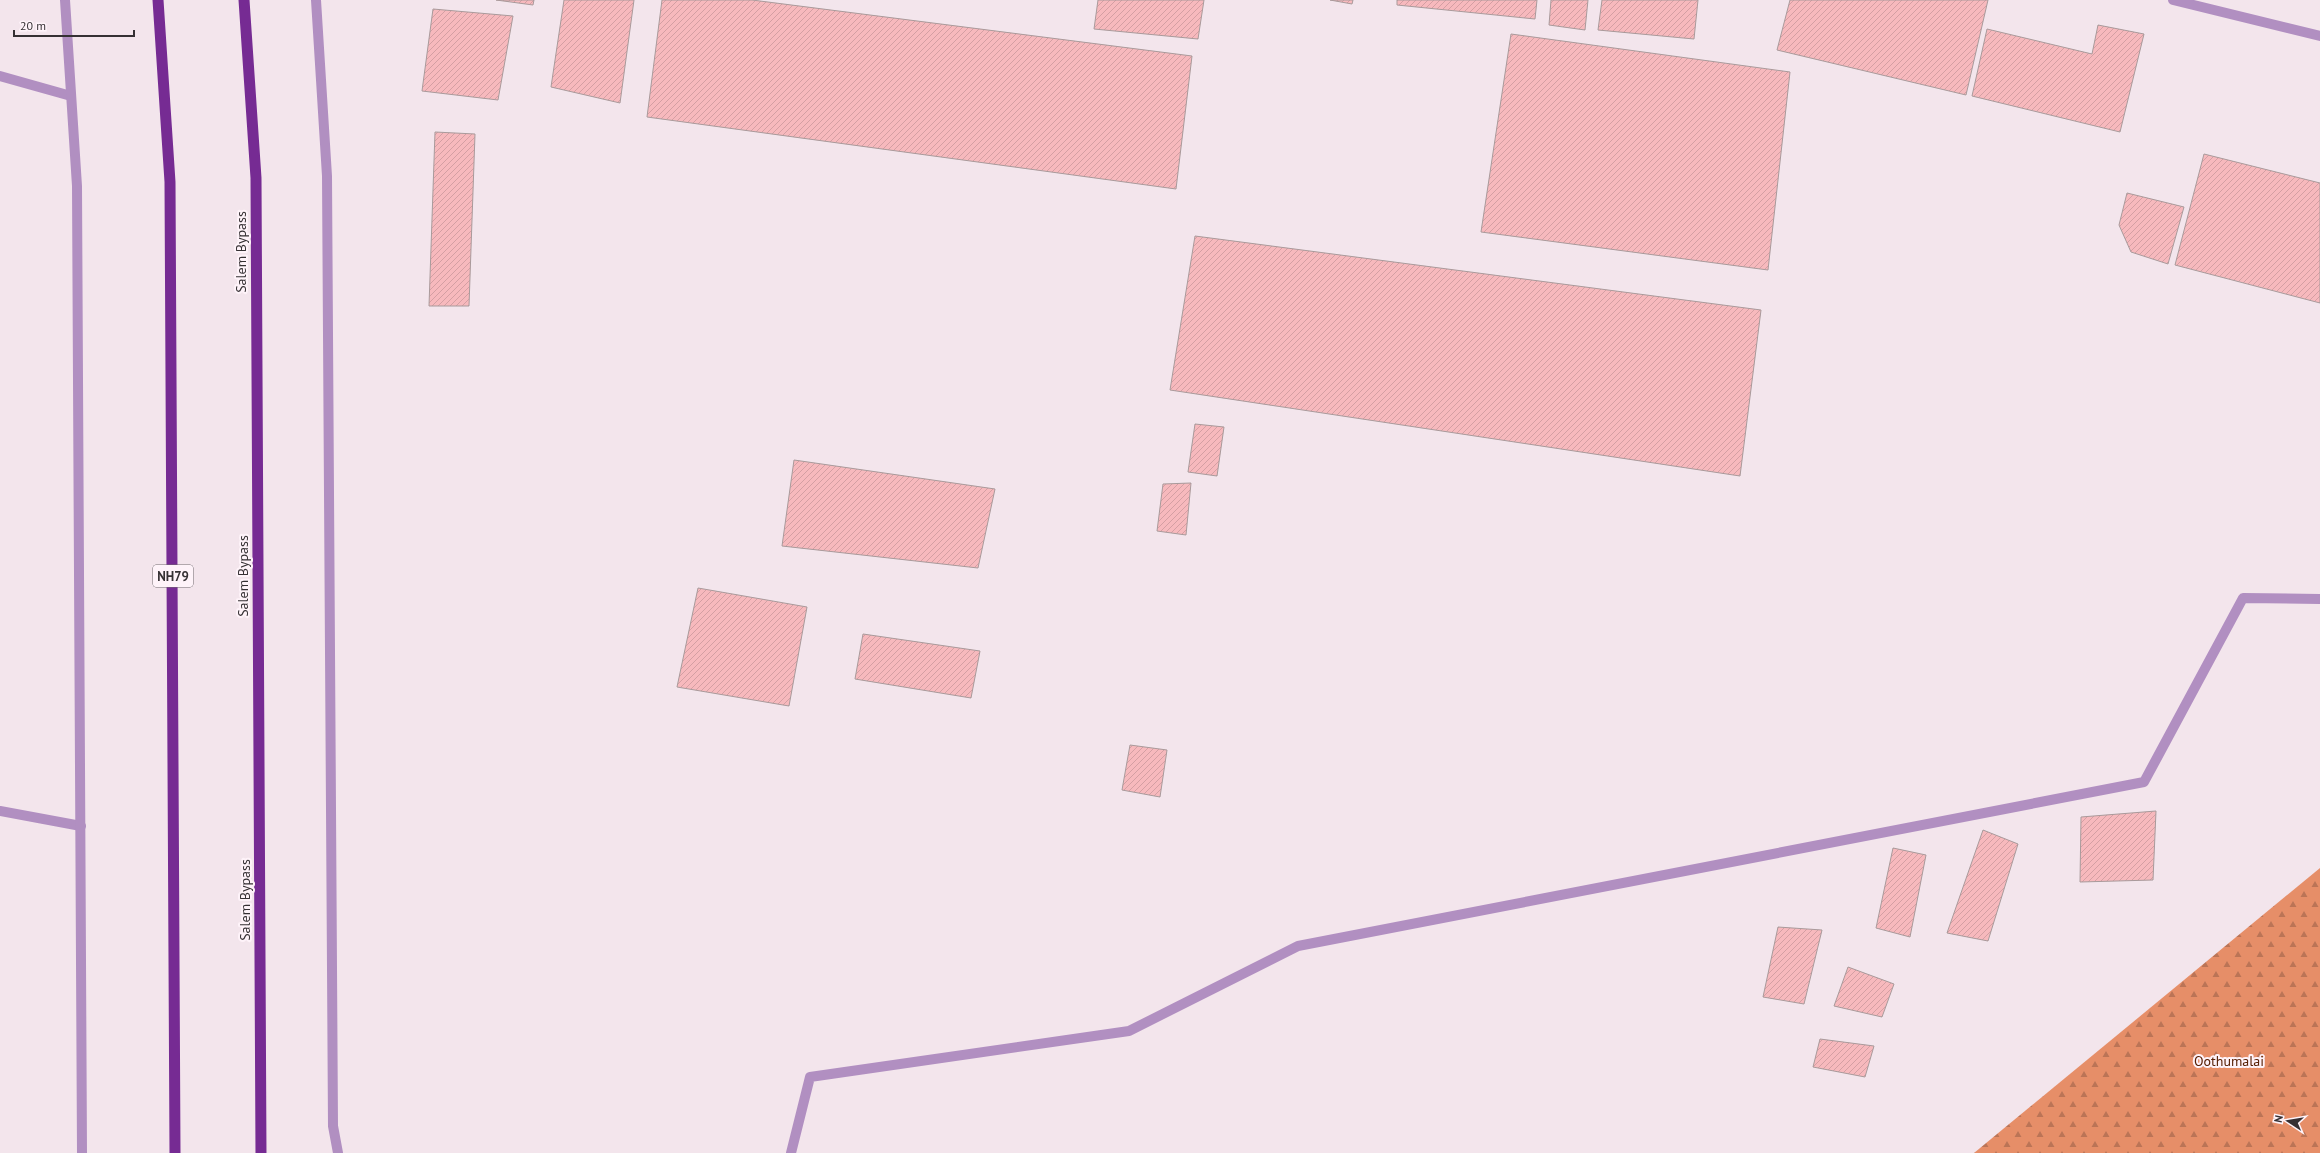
<svg xmlns="http://www.w3.org/2000/svg" width="2320" height="1153" viewBox="0 0 2320 1153" font-family="'PT Sans',sans-serif">
<style>
.forest{fill:url(#forest-firs)}
.building{fill:url(#building-hatch);stroke:#a99a9b}
.lines{fill:none;stroke-linecap:round;stroke-linejoin:round}
.minor{stroke:#b18fc1;stroke-width:10}
.tertiary{stroke:#b18fc1;stroke-width:10}
.trunk{stroke:#762b93;stroke-width:11}
.labels{text-anchor:middle;dominant-baseline:central;stroke-width:4;stroke-linejoin:round;paint-order:stroke}
.shield{fill:#fef3f9;stroke:#716a6e;stroke-width:1}
.shield-label{font-size:13px;font-weight:bold;fill:#353033}
.street-label{font-size:14px;fill:#353033;stroke:#fef3f9}
.park-label{font-size:14px;fill:#582004;stroke:#fef3f9}
</style>
<defs>
<pattern id="forest-firs" width="22" height="20" patternUnits="userSpaceOnUse"><rect width="22" height="20" fill="#e68e68"/><path d="M5 1l3.5 6h-7zM16 11l3.5 6h-7z" fill="#bb7456"/></pattern>
<pattern id="building-hatch" width="6" height="6" patternUnits="userSpaceOnUse"><rect width="6" height="6" fill="#f7b9bd"/><path d="M-1 1l2-2M0 6l6-6M5 7l2-2" fill="none" stroke="#d49fa3"/></pattern>
</defs>
<rect width="100%" height="100%" fill="#f3e5ec"/>
<!-- forest -->
<path class="forest" d="M2320 868V1153H1974Z"/>
<!-- building -->
<path class="building" d="M496 0H534L533 5Z
M564 0H634L620 103 551 87Z
M662 0H752L1192 56 1176 189 647 117Z
M1098 0H1204L1198 39 1094 29Z
M1330 0H1353L1352 4Z
M1397 0H1537L1535 19 1397 5Z
M1551 0H1588L1585 30 1549 25Z
M1602 0H1698L1694 39 1598 30Z
M1790 0H1988L1966 95 1777 50Z
M433 9 513 16 498 100 422 91Z
M2098 25 2144 34 2120 132 1972 96 1987 29 2092 54Z
M1511 34 1790 72 1768 270 1481 232Z
M435 132 475 134 469 306H429Z
M2204 154 2320 183V303L2175 265Z
M2127 193 2184 207 2168 264 2131 252 2119 225Z
M1195 236 1761 310 1740 476 1170 390Z
M1195 424 1224 427 1217 476 1188 472Z
M794 460 995 489 978 568 782 546Z
M1191 483 1186 535 1157 531 1163 484Z
M698 588 807 607 789 706 677 687Z
M863 634 980 651 971 698 855 679Z
M1130 745 1167 750 1160 797 1122 790Z
M2156 811 2153 880 2080 882 2081 817Z
M1983 830 2018 844 1988 941 1947 933Z
M1893 848 1926 855 1910 937 1876 928Z
M1778 927 1822 930 1804 1004 1763 997Z
M1848 967 1894 984 1882 1017 1834 1006Z
M1820 1039 1874 1046 1865 1077 1813 1067Z"/>
<g class="lines">
<!-- minor -->
<path class="minor" d="M2173 0 2320 36
M0 76 71 96
M0 811 81 826
M791 1153 810 1077 1129 1031 1298 946 2144 782 2243 598 2320 599"/>
<!-- tertiary -->
<path class="tertiary" d="M65 0 77 186 82 1153
M316 0 327 176 333 1126 338 1153"/>
<!-- trunk -->
<path class="trunk" d="M158 0 170 182 175 1153
M244 0 256 178 261 1153"/>
</g>
<g class="labels">
<!-- shield labels -->
<rect class="shield" x="153" y="565" width="40" height="22" rx="3"/>
<g class="shield-label">
<text x="173" y="576">NH79</text>
</g>
<!-- street labels -->
<g class="street-label">
<text transform="translate(241 252) rotate(-90)">Salem Bypass</text>
<text transform="translate(243 576) rotate(-90)">Salem Bypass</text>
<text transform="translate(245 900) rotate(-90)">Salem Bypass</text>
</g>
<!-- park labels -->
<g class="park-label">
<text x="2229" y="1061">Oothumalai</text>
</g>
</g>
<!-- north arrow -->
<g transform="translate(2288 1121) rotate(282)" stroke="#fef3f9" stroke-width="3" paint-order="stroke">
<path d="M0-3L7 15L0 10L-7 15Z" fill="#353033"/>
<text y="-6" font-size="11" font-weight="bold" text-anchor="middle" fill="#353033">N</text>
</g>
<!-- scale -->
<path d="M14 30v6h120v-6" fill="none" stroke="#353033" stroke-width="2"/>
<text x="20" y="30" font-size="12" fill="#353033" stroke="#fef3f9" stroke-width="3" paint-order="stroke">20 m</text>
</svg>
